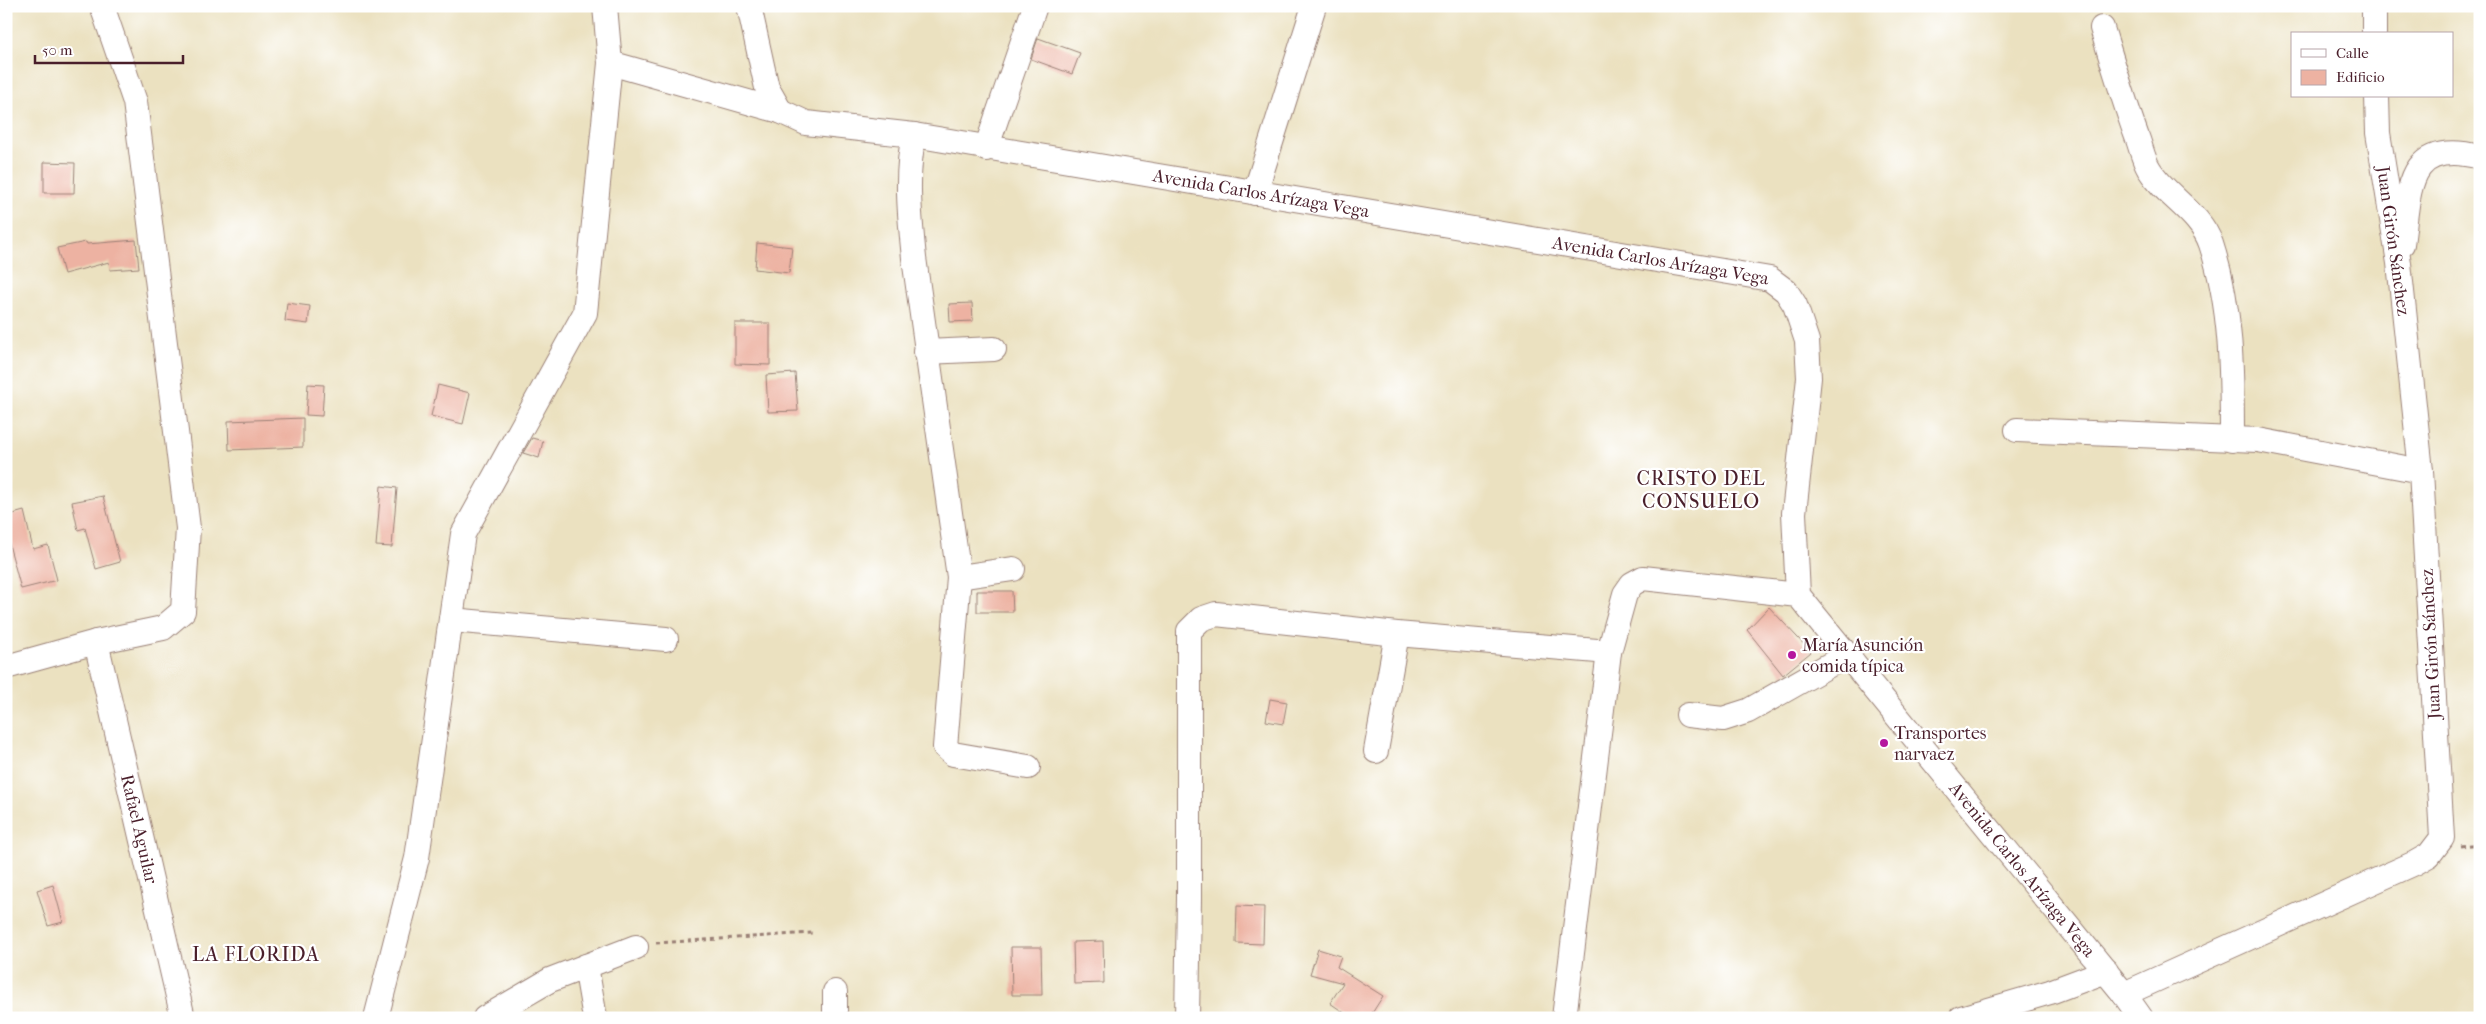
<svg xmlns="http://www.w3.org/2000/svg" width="2486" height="1024" viewBox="0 0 2486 1024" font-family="'IM FELL French Canon',serif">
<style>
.building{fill:#edb2a2}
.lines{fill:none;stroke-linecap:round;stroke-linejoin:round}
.minor-casing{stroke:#9a8076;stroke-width:26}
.path{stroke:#9a8076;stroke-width:3;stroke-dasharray:4 4;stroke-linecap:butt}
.minor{stroke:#fff;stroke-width:24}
.poi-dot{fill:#b5179e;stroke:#fff;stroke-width:2}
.labels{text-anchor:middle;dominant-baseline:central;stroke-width:4.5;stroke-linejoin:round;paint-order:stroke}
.street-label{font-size:18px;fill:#4a1f2b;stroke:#fff}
.poi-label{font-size:18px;fill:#4a1f2b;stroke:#fff;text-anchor:start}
.quarter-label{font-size:20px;letter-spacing:1px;fill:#4a1f2b;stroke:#fff}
</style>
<rect width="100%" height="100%" fill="#fff"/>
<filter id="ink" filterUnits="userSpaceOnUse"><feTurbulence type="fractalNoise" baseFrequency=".02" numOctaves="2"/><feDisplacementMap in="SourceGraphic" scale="10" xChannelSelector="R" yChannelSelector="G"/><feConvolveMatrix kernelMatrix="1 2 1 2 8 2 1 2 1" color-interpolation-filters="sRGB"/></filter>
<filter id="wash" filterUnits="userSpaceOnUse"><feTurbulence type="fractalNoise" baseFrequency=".0096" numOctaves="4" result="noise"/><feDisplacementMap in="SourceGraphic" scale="20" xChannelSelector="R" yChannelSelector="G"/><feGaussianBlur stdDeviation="1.12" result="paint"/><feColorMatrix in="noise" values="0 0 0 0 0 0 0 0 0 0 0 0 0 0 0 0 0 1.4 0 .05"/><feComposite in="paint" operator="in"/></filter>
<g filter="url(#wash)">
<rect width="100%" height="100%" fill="#ebe1c0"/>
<g id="blocks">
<!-- building -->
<path class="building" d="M1038 38 1080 53 1072 74 1031 59Z
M44 162 75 163 74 193H44Z
M136 240 139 268 110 270 109 262 64 274 57 248 86 242 87 244Z
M757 243 792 247 789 273 755 269Z
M287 303 310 306 308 324 285 321Z
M972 303 973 321 950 322 949 304Z
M735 323H770V365L735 364Z
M795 373 798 411 768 412 766 375Z
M308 384 324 385 322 416 306 415Z
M438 385 470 393 463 424 431 416Z
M303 418V447L229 450 228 421Z
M532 438 543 441 539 458 523 453Z
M381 486 397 488 392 547 376 546Z
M103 496 120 562 96 569 85 528 78 530 72 502Z
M24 511 33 549 48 545 57 580 21 589 6 533V516Z
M977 591H1012L1013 612H977Z
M1769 607 1811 652 1783 675 1747 630Z
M1270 699 1287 702 1283 724 1266 721Z
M53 885 63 922 48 926 37 890Z
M1237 906 1264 907 1263 944 1236 943Z
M1103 941 1104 983 1074 984 1073 942Z
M1011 947H1041L1042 995H1012Z
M1318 949 1341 956 1337 967 1383 996 1369 1018H1352L1330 1003 1343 983 1310 974Z"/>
</g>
</g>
<g filter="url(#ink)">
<use href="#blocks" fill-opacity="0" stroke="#9a8076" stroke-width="1"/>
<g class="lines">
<!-- minor casing -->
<g class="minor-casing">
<g id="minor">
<path d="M749 6 767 88 780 111"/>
<path d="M2102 28C2113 64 2124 101 2137 137 2141 147 2143 159 2149 169 2166 197 2200 212 2211 244 2232 308 2232 373 2232 440"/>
<path d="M2374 34V6"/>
<path id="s1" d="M610 63 780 111 806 123 914 135 1770 279 1786 291 1795 305 1807 341 1809 378 1794 513 1798 595 2124 994 2141 1018"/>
<path d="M914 135C905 175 910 218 914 258L959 577 1013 569"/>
<path d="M986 149 1035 6"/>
<path d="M1255 193 1314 6"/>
<path d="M2402 244C2410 190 2405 138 2480 157"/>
<path d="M926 352 994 349"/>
<path d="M2017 430 2258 440 2421 471"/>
<path d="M959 577 945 747 953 754 1028 767"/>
<path d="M451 620 666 639"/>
<path id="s2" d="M96 642 183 1018"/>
<path d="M6 667 96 642 163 628 183 611 188 528 135 102 102 6"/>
<path d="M1688 715 1723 719 1748 711 1847 655"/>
<path d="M1376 751 1397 634"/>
<path d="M586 966 595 1018"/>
<path d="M835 992V1018"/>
<path d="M2124 994 2415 863 2429 855 2442 838 2421 471 2399 263 2378 133 2377 96"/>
<path d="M376 1018 417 858 463 534 585 313 610 63 605 6"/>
<path d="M485 1018 550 980 636 947"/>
<path d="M1187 1018 1189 899V631L1201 619 1216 614 1397 634 1609 652 1625 594 1632 584 1643 578 1798 595"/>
<path d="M1564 1018 1609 652"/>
<path d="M1961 1018 2050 992 2106 971"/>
</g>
</g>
<!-- path -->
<path class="path" d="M2461 846 2480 844
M656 943 813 933"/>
<!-- minor -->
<use href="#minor" class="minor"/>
</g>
</g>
<!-- markers -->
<g class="poi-dot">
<circle cx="1792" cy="655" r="5"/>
<circle cx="1884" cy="743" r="5"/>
</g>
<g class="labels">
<!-- street labels -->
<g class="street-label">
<text stroke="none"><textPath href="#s1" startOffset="666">Avenida Carlos Arízaga Vega</textPath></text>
<text transform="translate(2393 241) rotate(82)">Juan Girón Sánchez</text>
<text stroke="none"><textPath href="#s1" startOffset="1071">Avenida Carlos Arízaga Vega</textPath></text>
<text transform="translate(2431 644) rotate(-93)">Juan Girón Sánchez</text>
<text stroke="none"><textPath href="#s2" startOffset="192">Rafael Aguilar</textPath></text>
<text stroke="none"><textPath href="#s1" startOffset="1866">Avenida Carlos Arízaga Vega</textPath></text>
</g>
<!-- poi labels -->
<g class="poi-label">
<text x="1802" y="645">María Asunción<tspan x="1802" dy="21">comida típica</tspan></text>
<text x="1894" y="733">Transportes<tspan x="1894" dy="21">narvaez</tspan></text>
</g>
<!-- quarter labels -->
<g class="quarter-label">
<text x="1701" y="478">CRISTO DEL<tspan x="1701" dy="23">CONSUELO</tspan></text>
<text x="256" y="954">LA FLORIDA</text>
</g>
</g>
<!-- margin -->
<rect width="2486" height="1024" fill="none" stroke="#fff" stroke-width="25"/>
<!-- legend -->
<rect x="2291" y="32" width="162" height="65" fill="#ffffff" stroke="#b7a5aa"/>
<rect x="2301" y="49" width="25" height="8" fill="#ffffff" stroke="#b7a5aa"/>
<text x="2336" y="58" font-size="15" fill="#4a1f2b">Calle</text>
<rect x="2301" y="70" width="25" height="15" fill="#edb2a2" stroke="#b7a5aa"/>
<text x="2336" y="82" font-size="15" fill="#4a1f2b">Edificio</text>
<!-- scale -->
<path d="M35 55v8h148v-8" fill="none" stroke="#4a1f2b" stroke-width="2.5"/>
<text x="42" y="55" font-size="15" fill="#4a1f2b" stroke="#ffffff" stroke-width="4" paint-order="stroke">50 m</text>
</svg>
